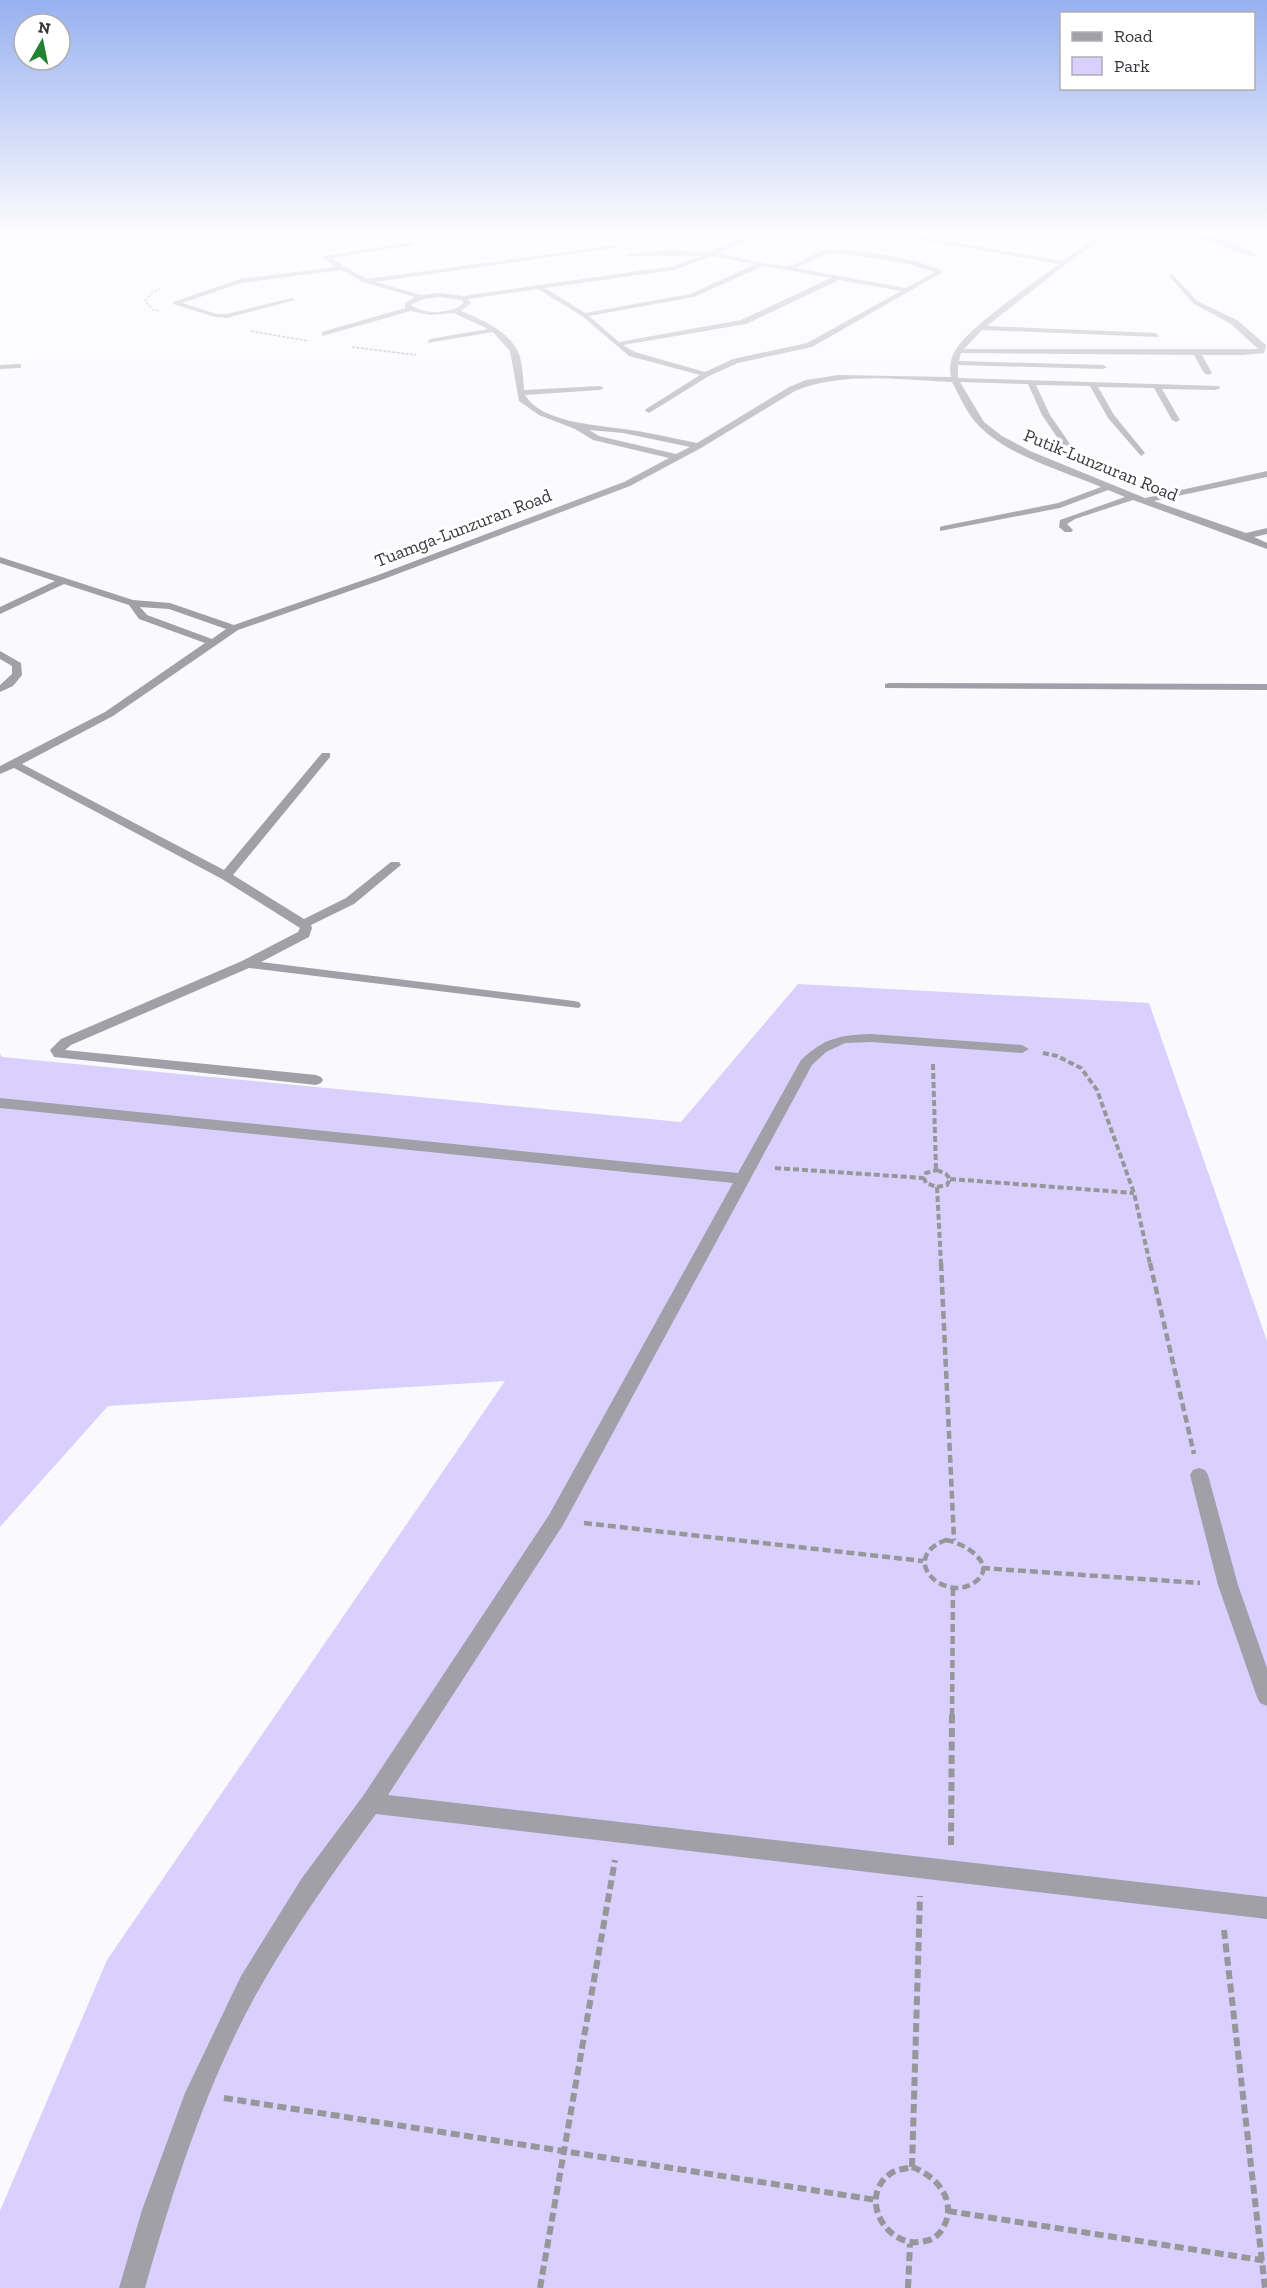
<svg xmlns="http://www.w3.org/2000/svg" width="1267" height="2288" viewBox="0 0 1267 2288" font-family="'Zilla Slab',serif">
<style>
.green{fill:#dad0fe}
.lines{fill:none;stroke-linecap:round;stroke-linejoin:round}
.path-far3{stroke:#97969b;stroke-width:1.5;stroke-dasharray:3 1.5;stroke-linecap:butt}
.path-far2{stroke:#97969b;stroke-width:4;stroke-dasharray:6 3;stroke-linecap:butt}
.path-far1{stroke:#97969b;stroke-width:4.5;stroke-dasharray:8 4;stroke-linecap:butt}
.path{stroke:#97969b;stroke-width:6;stroke-dasharray:9 4.5;stroke-linecap:butt}
.minor{fill:#a19fa7;fill-rule:evenodd}
.labels{text-anchor:middle;dominant-baseline:central;stroke-width:6;stroke-linejoin:round;paint-order:stroke}
.far-street-label{font-size:18px;fill:#36353c;stroke:#fff}
</style>
<rect width="100%" height="100%" fill="#faf9fd"/>
<!-- green -->
<path class="green" d="M798 984 1149 1003 1267 1341V2288H0V2211L107 1960 505 1381 108 1406 0 1527V1054L2 1057 681 1122Z"/>
<g class="lines">
<!-- path-far3 -->
<path class="path-far3" d="M159 311 153 310 145 301 152 293 160 289
M251 331 308 341
M352 347 416 355"/>
<!-- path-far2 -->
<path class="path-far2" d="M1043 1053 1057 1056 1081 1068 1097 1090 1134 1193 1150 1264
M933 1064 936 1170
M775 1168 924 1178
M937 1170 946 1174 950 1179 947 1185 937 1187 926 1183 924 1178 926 1173Z
M950 1179 1134 1193
M937 1187 941 1264"/>
<!-- path-far1 -->
<path class="path-far1" d="M941 1263 954 1540
M1150 1263 1194 1454
M584 1523 923 1561
M946 1540C962 1542 1000 1564 975 1582 946 1604 896 1559 946 1540Z
M982 1568 1200 1583
M952 1716 953 1588"/>
<!-- path -->
<path class="path" d="M951 1845 952 1714
M1224 1930 1265 2288
M224 2098 876 2200
M912 2167 920 1896
M912 2167C937 2176 958 2201 943 2228 939 2235 933 2240 925 2241 887 2251 857 2197 890 2174 896 2169 905 2169 912 2167Z
M948 2211 1267 2261
M540 2288 615 1860
M908 2288 910 2244"/>
<!-- minor -->
<path class="minor" d="M757 233H766L717 253C739 257 763 265 785 266 797 267 811 254 823 251 841 245 929 260 943 272L812 347 738 363 709 376 649 413 645 411 646 409 700 375 629 356 582 316 538 289 468 299 471 303 461 311C483 320 512 332 520 357 523 368 523 379 524 390L600 386 604 388 600 390 525 395C540 422 596 425 623 429 648 432 672 438 697 443L789 387 806 380 838 375 951 377C949 369 950 359 955 351 968 327 1034 283 1059 264L883 233H899L1063 261 1103 233H1111L1079 254 987 326 1156 333 1159 337 982 330 964 349H1258L1231 324 1193 303 1169 276 1172 274 1197 301 1237 320 1266 345 1264 353 1243 355H1202L1212 373 1208 375 1204 373 1194 355 961 353 959 361 1103 365 1107 367 1103 369 958 365V378L1219 386 1220 388 1216 390 1162 389 1180 420 1176 422 1172 420 1154 388 1098 387 1114 415 1145 453 1141 456 1108 418 1090 386 1036 385 1050 415 1070 444 1066 446H1063L1042 415 1028 384 960 382 984 422 1002 436 1030 451 1145 498 1267 471V477L1154 501 1246 533 1267 528V534L1254 537 1267 543V549L1133 500 1075 519 1067 524 1073 530 1071 532H1065L1059 527 1060 520 1125 497 1108 490 1060 508 940 531V527L943 526 1058 503 1101 487C1061 470 1010 457 979 426 967 414 960 397 952 382 901 380 843 371 795 391L701 448 630 486 384 579 238 630 113 716 22 764 224 870 322 753H330V757L233 875 304 919 346 898 391 862H399L401 865 354 904 311 925 312 928 309 937 261 962 574 1001 579 1002 581 1005 579 1008 249 968 71 1045 65 1050 316 1075 321 1077 323 1080 321 1083 316 1085 54 1057 50 1050 61 1039 242 961 298 932 300 928 222 879 14 768 0 774V766L105 712 205 643 139 619 129 605 64 584 0 614V607L55 581 0 563V557L133 600 170 603 234 625 378 575 624 482 669 458 593 440 575 429 539 415 519 401 510 351 493 332 427 343 430 339 488 329 454 313 430 315 411 311 322 336V332L405 308V303L415 297 363 282 342 270 241 283 182 303 217 314H227L292 298 295 300 227 318 215 317 173 304V302L240 279 336 267 323 258V256L411 242 413 245 331 258 366 279 617 245 620 247 375 282 421 295 439 293 463 296 674 266 701 256H629L626 254 666 250 709 252ZM838 253 908 264 935 272 906 288 795 268 826 254ZM711 256 756 264 690 294 585 313 545 288 675 270ZM763 266 831 278 741 320 619 342 589 316 694 297ZM839 280 901 291 807 343 733 359 705 372 635 352 623 345 746 324ZM439 297 461 300 464 303C450 314 425 315 411 305L423 299ZM589 430 623 433 690 447 676 454 599 436ZM140 607 169 609 226 629 212 639 147 615Z
M1153 233C1188 233 1229 235 1259 256L1254 257 1207 241Z
M18 364H21V368L0 369V365Z
M0 651 21 663 22 675 13 686 0 692V685L12 674V666L0 659Z
M889 683 1267 684V690L885 688V684Z
M871 1034 1022 1045 1029 1049 1022 1053 871 1042 845 1043 826 1052 812 1065 563 1525 388 1795 1267 1897V1919L376 1814C334 1871 293 1929 258 1991 206 2084 174 2187 145 2288H119L142 2210 185 2093 241 1976 302 1878 363 1796 549 1515 733 1183 0 1108V1098L738 1173 801 1060C825 1038 839 1035 871 1034Z
M1199 1468 1205 1470 1208 1475 1238 1585 1267 1668V1706L1260 1703 1257 1697 1218 1585 1190 1475 1193 1470Z"/>
</g>
<!-- sky -->
<linearGradient id="sky" x2="0" y2="1"><stop stop-color="#97b0f0"/><stop offset="0.42" stop-color="#fdfcfe"/><stop offset="1" stop-color="#fdfcfe" stop-opacity="0"/></linearGradient>
<rect width="1267" height="554" fill="url(#sky)"/>
<g class="labels">
<!-- far-street labels -->
<g class="far-street-label">
<text transform="translate(1101 465) rotate(22)">Putik-Lunzuran Road</text>
<text transform="translate(463 528) rotate(-21)">Tuamga-Lunzuran Road</text>
</g>
</g>
<!-- legend -->
<rect x="1060" y="12" width="195" height="78" fill="#ffffff" stroke="#afaeb1" stroke-width="1.5"/>
<rect x="1072" y="32" width="30" height="9" fill="#a19fa7" stroke="#afaeb1" stroke-width="1.5"/>
<text x="1114" y="42" font-size="18" fill="#36353c">Road</text>
<rect x="1072" y="57" width="30" height="18" fill="#dad0fe" stroke="#afaeb1" stroke-width="1.5"/>
<text x="1114" y="72" font-size="18" fill="#36353c">Park</text>
<!-- north arrow -->
<g transform="translate(42 42) rotate(9)"><circle r="28" fill="#ffffff" stroke="#afaeb1" stroke-width="1.5"/>
<path d="M0-4.5L10 22L0 15L-10 22Z" fill="#258131"/>
<text y="-9" font-size="16" font-weight="bold" text-anchor="middle" fill="#36353c">N</text>
</g>
</svg>
